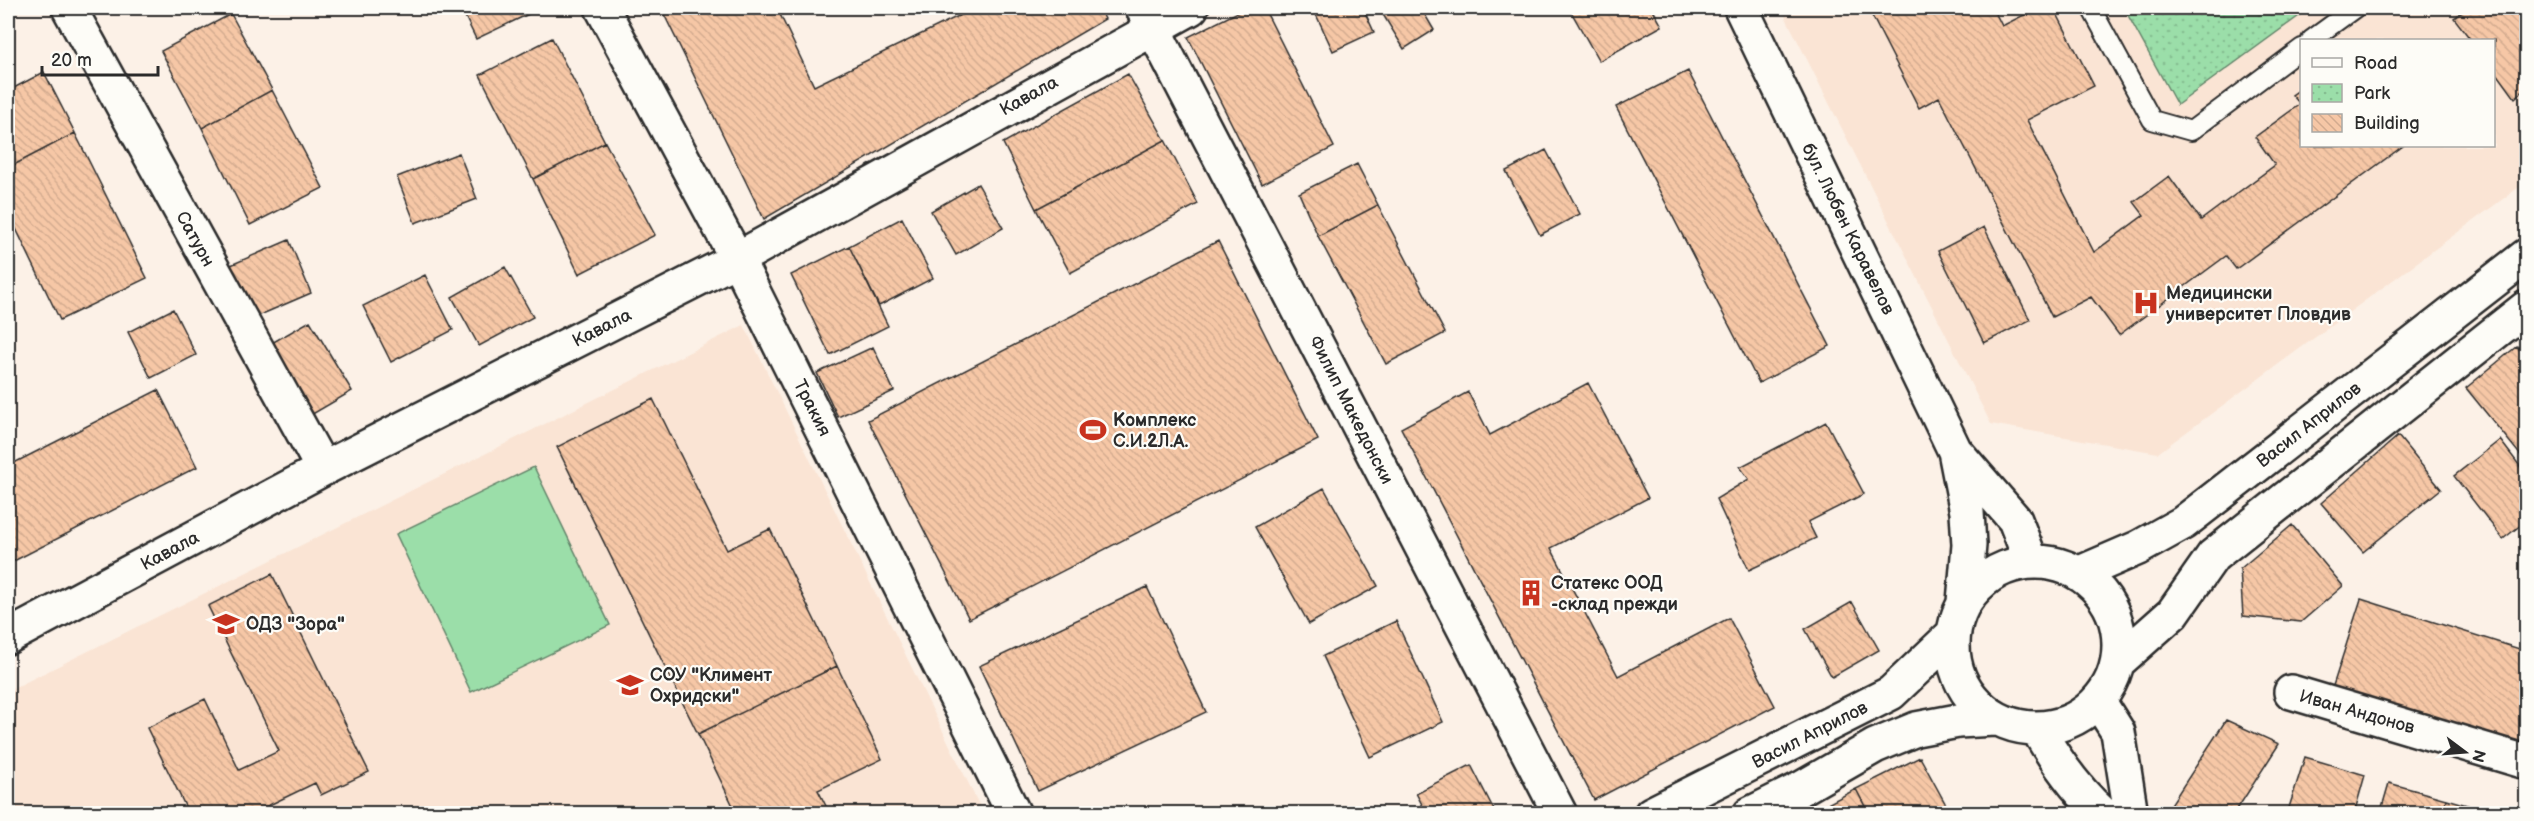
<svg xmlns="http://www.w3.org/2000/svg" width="2534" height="821" viewBox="0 0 2534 821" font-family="'Balsamiq Sans',sans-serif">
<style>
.built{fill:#fae4d4;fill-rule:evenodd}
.green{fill:#9bdea9;stroke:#63846a;stroke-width:1.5}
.park{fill:url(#park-dots);stroke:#63846a;stroke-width:1.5}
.building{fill:url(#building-back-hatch);stroke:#2b2b2b;stroke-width:1.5}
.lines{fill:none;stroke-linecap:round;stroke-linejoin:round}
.lane-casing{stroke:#2b2b2b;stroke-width:22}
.street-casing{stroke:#2b2b2b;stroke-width:38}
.secondary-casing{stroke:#2b2b2b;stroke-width:38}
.lane{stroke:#fdfcf7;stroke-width:18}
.street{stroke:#fdfcf7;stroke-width:33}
.secondary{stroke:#fdfcf7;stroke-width:33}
.labels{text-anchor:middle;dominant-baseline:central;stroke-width:4.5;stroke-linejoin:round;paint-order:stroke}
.street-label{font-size:18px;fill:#2b2b2b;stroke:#fdfcf7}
.poi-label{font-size:18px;font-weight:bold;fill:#2b2b2b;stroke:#fdfcf7;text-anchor:start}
</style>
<defs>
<pattern id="park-dots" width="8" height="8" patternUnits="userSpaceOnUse" patternTransform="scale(1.5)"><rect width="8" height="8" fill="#9bdea9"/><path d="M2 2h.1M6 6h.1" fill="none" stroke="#86bf92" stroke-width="1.8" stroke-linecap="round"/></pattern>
<pattern id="building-back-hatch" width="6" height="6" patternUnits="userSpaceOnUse" patternTransform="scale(1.5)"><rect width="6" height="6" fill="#f6c7a6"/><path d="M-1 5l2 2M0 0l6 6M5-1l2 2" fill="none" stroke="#d3ab8f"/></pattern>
</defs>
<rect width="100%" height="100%" fill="#fcf1e7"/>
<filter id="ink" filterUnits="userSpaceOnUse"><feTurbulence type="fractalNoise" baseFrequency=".0167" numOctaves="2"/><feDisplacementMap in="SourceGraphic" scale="12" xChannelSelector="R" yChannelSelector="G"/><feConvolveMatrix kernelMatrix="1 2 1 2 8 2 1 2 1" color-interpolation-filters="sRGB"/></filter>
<g filter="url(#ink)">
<!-- built -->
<path class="built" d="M1781 8H2526V182L2158 453 1991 424ZM2302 40H2494V146H2302Z
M744 325 983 813 8 814V691Z"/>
<!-- green -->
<path class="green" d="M534 467 610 625 471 692 396 534Z"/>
<!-- park -->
<path class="park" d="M2124 8H2310L2177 105Z"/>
<!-- building -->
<path class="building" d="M461 8H534L535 11 476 39Z
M661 8H777L814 86 975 8H1099L1105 19 764 219Z
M1246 8H1264L1334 147 1262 184 1188 37Z
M1313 8H1363L1374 32 1333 51Z
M1379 8H1421L1434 30 1404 49Z
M1569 8H1652L1662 26 1599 61Z
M1868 8H1993L2002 26 2038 8H2054L2094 86 2027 120 2094 252 2144 215 2134 202 2169 176 2201 220 2275 165 2255 137 2300 104 2292 95 2302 88V146H2403L2236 269 2226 256 2119 335 2091 297 2052 317 1939 97 1919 108Z
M2468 8H2526V89L2515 98 2494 69V40H2471L2454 18Z
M231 14 272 90 202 128 161 51Z
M552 38 605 142 533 179 480 75Z
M1688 71 1830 346 1759 383 1616 107Z
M44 72 75 133 8 168V91Z
M1128 74 1165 140 1036 209 1003 143Z
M272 90 323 188 250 225 202 128Z
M75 133 147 278 60 320 8 212V168Z
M1165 140 1198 204 1070 273 1036 209Z
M605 142 655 235 579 274 533 179Z
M1546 150 1580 214 1540 235 1506 171Z
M459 153 477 199 415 223 397 177Z
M1357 164 1378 205 1318 236 1299 193Z
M978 184 1003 228 956 255 931 211Z
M1378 205 1445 333 1386 364 1318 236Z
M902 218 933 278 879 306 849 246Z
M1984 227 2030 320 1984 343 1938 251Z
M289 240 311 293 246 321 224 268Z
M1218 241 1318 440 969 619 868 420Z
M849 246 888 326 830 355 791 275Z
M505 267 533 317 479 346 452 297Z
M425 275 453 330 391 362 363 306Z
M173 309 196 355 151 378 128 332Z
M310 321 352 391 304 419 263 348Z
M2517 346 2526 358V462L2466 388Z
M873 347 894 391 838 417 817 373Z
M1588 383 1648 498 1551 548 1618 676 1729 618 1775 706 1594 800 1401 428 1468 392 1490 435Z
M158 390 197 467 8 564V466Z
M653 399 727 550 770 529 837 666 698 734 557 447Z
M1826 422 1864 494 1808 522 1816 538 1749 570 1716 499 1749 479 1740 467Z
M2398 436 2441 489 2363 552 2321 503Z
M2500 440 2526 474V521L2503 539 2454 476Z
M1324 488 1378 586 1309 624 1255 527Z
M2292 525 2343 586 2301 622 2243 616 2240 569Z
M272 574 369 772 321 795 315 783 257 811 258 814H189L147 728 205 699 239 770 279 751 208 606Z
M1147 587 1206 712 1038 791 979 666Z
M2361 599 2526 651V747L2332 689Z
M1852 602 1879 650 1832 677 1805 629Z
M1396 621 1443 722 1370 757 1323 656Z
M837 666 882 759 818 790 830 814H737L698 734Z
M2226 720 2279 744 2234 814H2175L2170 806Z
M1920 757 1951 814H1869L1856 789Z
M2305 757 2365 775 2354 814H2287Z
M1471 765 1496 814H1427L1416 793Z
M2389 783 2446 799 2442 814H2380Z
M1856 789 1869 814H1821L1818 809Z
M2446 799 2498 814H2442Z"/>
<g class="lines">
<!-- lane casing -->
<g class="lane-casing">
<path id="lane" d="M2091 8 2152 120 2191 131 2302 48
M2311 40 2355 8"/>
</g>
<!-- street casing -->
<g class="street-casing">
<path id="street" d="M69 8 323 469
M602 8 737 259 1014 814
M1143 9 1560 814
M8 637 323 469 737 259 1191 8
M2291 692 2526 762"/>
</g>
<!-- secondary casing -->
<g class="secondary-casing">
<path id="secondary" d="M1741 8 1955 451 1967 512 1969 545 1964 602
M1957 453 2015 520 2031 561
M1953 645a83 83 0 1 1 166 0a83 83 0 1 1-166 0Z
M2080 573 2138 548 2183 523 2526 256
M2119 661 2173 613 2213 556 2526 308
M2099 702 2118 732 2131 814
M2038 730C2056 761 2076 790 2103 814
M1651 814 1891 693 1952 635
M1750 814 1802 788 1875 746 1916 729 1958 721 1995 719"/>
</g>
<!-- lane -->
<use href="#lane" class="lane"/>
<!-- street -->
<use href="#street" class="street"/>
<!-- secondary -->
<use href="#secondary" class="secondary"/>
</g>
</g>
<!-- icons -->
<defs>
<g id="hospital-bare" transform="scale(2.07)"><path d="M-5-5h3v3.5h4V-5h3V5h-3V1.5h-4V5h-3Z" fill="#c8321e" stroke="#fdfcf7" stroke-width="2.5" paint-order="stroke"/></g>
<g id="stadium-bare" transform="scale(2.07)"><path d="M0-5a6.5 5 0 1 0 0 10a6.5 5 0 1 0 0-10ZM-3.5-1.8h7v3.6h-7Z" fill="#c8321e" stroke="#fdfcf7" stroke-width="2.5" paint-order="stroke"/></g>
<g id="building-bare" transform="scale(2.07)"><path d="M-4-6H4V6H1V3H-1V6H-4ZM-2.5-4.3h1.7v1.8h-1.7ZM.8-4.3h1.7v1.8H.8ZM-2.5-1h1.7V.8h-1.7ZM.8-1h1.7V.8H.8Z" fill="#c8321e" stroke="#fdfcf7" stroke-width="2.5" paint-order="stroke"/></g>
<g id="school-bare" transform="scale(2.07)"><path d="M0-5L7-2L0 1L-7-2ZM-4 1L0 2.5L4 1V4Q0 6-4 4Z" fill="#c8321e" stroke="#fdfcf7" stroke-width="2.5" paint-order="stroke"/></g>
</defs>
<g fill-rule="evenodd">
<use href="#hospital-bare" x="2146" y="303"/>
<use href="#stadium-bare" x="1093" y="430"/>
<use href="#building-bare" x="1531" y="593"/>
<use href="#school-bare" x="226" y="624"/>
<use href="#school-bare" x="630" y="685"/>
</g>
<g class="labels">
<!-- street labels -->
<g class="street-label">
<text transform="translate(1029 96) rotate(-29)">Кавала</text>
<text transform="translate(1848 229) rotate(64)">бул. Любен Каравелов</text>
<text transform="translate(195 239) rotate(61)">Сатурн</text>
<text transform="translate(602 328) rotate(-27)">Кавала</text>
<text transform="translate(812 408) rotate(63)">Тракия</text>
<text transform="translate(1351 410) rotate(63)">Филип Македонски</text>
<text transform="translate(2309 425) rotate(-38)">Васил Априлов</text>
<text transform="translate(170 551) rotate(-28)">Кавала</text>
<text transform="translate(2357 712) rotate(16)">Иван Андонов</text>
<text transform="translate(1810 735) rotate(-27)">Васил Априлов</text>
</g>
<!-- poi labels -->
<g class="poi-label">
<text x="2166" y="293">Медицински<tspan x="2166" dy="21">университет Пловдив</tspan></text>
<text x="1113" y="420">Kомплекс<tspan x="1113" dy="21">С.И.2Л.А.</tspan></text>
<text x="1551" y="583">Статекс ООД<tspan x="1551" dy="21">-склад прежди</tspan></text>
<text x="246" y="624">ОДЗ "Зора"</text>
<text x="650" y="675">СОУ "Климент<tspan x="650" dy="21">Охридски"</tspan></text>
</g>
</g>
<!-- margin -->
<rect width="2534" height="821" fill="none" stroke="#fdfcf7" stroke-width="30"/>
<rect x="15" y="15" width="2504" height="791" fill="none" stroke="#2b2b2b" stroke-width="2" filter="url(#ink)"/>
<!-- legend -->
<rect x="2300" y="39" width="195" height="108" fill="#fdfcf7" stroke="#a9a8a5" stroke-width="1.5"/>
<rect x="2312" y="58" width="30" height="9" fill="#fdfcf7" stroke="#a9a8a5" stroke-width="1.5"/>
<text x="2354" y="69" font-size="18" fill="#2b2b2b">Road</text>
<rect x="2312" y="84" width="30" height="18" fill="url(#park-dots)" stroke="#a9a8a5" stroke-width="1.5"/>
<text x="2354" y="99" font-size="18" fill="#2b2b2b">Park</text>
<rect x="2312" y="114" width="30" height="18" fill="url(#building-back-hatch)" stroke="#a9a8a5" stroke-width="1.5"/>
<text x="2354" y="129" font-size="18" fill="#2b2b2b">Building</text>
<!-- north arrow -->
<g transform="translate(2465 752) rotate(106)" stroke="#fdfcf7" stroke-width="4.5" paint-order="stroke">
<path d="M0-4.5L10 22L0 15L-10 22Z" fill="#2b2b2b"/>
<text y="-9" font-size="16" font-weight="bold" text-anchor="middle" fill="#2b2b2b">N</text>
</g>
<!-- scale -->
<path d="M42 66v9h116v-9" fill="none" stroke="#2b2b2b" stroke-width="3"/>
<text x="51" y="66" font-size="18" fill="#2b2b2b" stroke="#fdfcf7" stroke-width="4.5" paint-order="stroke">20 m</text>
</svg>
